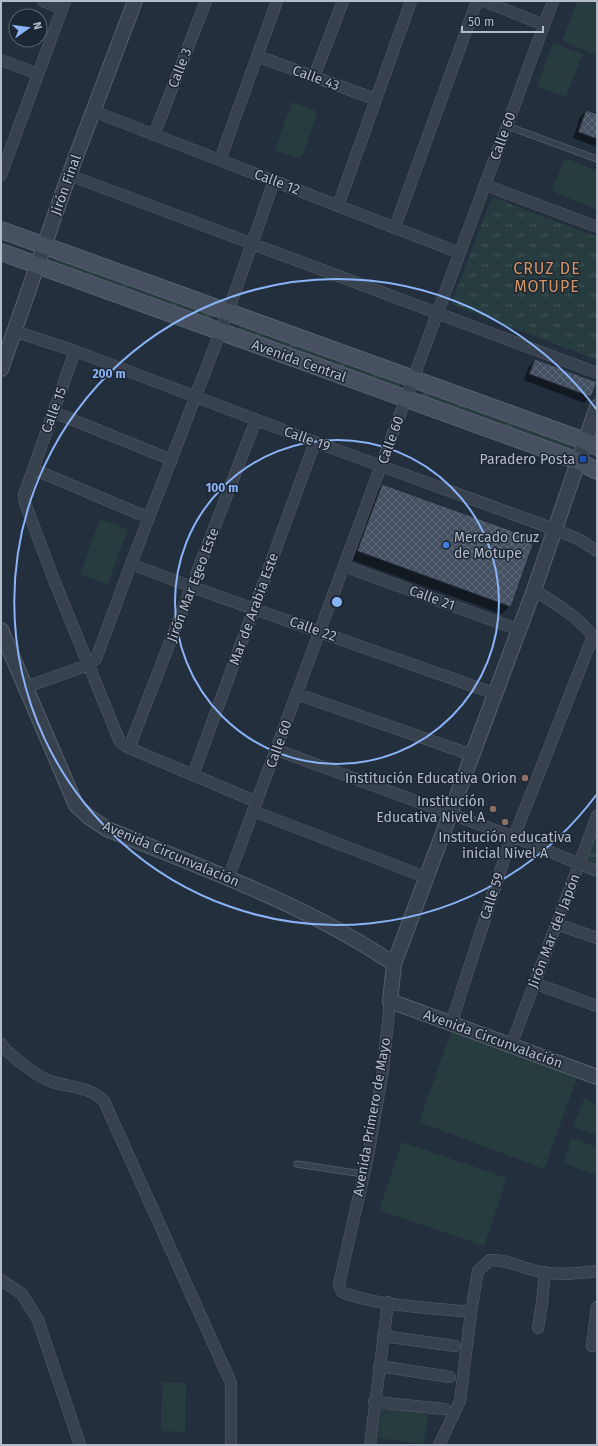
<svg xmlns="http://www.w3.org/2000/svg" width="598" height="1446" viewBox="0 0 598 1446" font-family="'Fira Sans',sans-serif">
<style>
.grass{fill:url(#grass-tufts)}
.garden{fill:#263c3f}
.shadow{fill:#0007}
.building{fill:url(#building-cross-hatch);stroke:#1f2835}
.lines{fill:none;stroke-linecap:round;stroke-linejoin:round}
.service-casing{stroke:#565f6c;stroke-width:7}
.minor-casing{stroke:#565f6c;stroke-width:12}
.tertiary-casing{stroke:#565f6c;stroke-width:16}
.secondary-casing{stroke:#565f6c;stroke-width:18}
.service{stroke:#38414e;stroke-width:5.5}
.minor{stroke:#38414e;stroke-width:11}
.tertiary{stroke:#38414e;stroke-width:14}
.secondary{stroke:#465061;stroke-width:16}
.ring{fill:none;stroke:#8ab4f8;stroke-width:2}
.transit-dot{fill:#1a4fb4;stroke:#1d2633;stroke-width:1.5}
.shop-dot{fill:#3f7fe0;stroke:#1d2633;stroke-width:1.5}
.education-dot{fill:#8d6e63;stroke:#1d2633;stroke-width:1.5}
.labels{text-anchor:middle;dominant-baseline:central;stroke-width:3;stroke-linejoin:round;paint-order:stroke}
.street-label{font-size:14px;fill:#b4bcc9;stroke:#1d2633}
.poi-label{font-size:14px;fill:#b4bcc9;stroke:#1d2633;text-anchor:end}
.quarter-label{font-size:16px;letter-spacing:1px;fill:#d59563;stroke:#1d2633}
.centre{fill:#8ab4f8;stroke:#1d2633;stroke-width:2}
.ring-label{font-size:12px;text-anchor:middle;font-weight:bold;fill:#8ab4f8;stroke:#1d2633;stroke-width:3;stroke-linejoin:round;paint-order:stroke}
</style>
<defs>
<pattern id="grass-tufts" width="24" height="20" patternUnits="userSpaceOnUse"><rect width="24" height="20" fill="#263c3f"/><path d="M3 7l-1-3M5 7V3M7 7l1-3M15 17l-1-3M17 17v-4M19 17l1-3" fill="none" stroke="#435659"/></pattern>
<pattern id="building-cross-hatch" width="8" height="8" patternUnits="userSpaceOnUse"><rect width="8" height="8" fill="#455162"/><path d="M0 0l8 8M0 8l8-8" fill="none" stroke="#5d6877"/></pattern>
</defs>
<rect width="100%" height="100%" fill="#242f3e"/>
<!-- grass -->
<path class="grass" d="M492 197 597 237V360L451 304Z
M55 254 214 312 210 323 52 263Z
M242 322 403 380 397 391 237 332Z
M423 387 574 442 570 455 419 398Z
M597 823V863L584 859Z"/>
<!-- garden -->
<path class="garden" d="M577 1H597V55L562 41Z
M553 43 583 54 566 97 537 86Z
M292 102 318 112 301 159 275 150Z
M565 158 597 171V210L552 191Z
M100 519 128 529 108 584 80 574Z
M451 1032 577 1078 544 1169 419 1122Z
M584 1099 597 1104V1136L573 1127Z
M572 1138 597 1147V1176L563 1163Z
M402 1142 507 1178 484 1246 379 1210Z
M162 1382 186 1383 185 1432 161 1431Z
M382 1408 428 1414 424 1444 378 1438Z"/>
<!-- shadow -->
<path class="shadow" d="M586 111 597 115V147L573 138 580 117Z
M535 360 590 396 584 403 524 380 529 366Z
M382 485 510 606 501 614 349 559 374 493Z"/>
<!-- building -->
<path class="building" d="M586 110 597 114V139L578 132Z
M535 359 597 382 591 397 529 374Z
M382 484 535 539 511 607 357 551Z"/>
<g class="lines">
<!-- service casing -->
<g class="service-casing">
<path id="service" d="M507 126 597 159
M297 1164 363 1174"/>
</g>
<!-- minor casing -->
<g class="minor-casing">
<path id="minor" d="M43 1 62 8
M484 1 544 25
M257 56 375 99
M1 60 38 74
M314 77 343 1
M93 111 460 253
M154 135 206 1
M220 160 277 1
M1 175 65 1
M69 175 597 373
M485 185 597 227
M338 206 411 1
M395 227 477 1
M14 331 75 351 315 442 554 529 580 540 597 551
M75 351 24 495 25 503 54 580 120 742 129 748 257 802
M53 412 172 460
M33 469 149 518
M131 564 192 587 496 694
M344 566 519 630
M534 590C558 605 580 618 597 641
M26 687 88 665 96 659 131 564 228 312 274 181
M297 694 472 755
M129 748 256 420
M277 750 514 837 597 871
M193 775 315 442
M253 811 428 878
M228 879 553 1
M557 924 597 938
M534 983 597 1006
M390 1001 383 1070 368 1156 339 1284 342 1292C375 1306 434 1308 471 1312
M451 1024 509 844 514 837 593 636
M1 1044C8 1054 38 1077 50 1081 69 1088 88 1085 104 1101L231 1383V1445
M511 1046 597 816
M1 1280 22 1294 38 1320 80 1445
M538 1328 542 1303 545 1272
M383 1336 455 1346
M592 1346 597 1307
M379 1366 450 1377
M374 1402 445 1409
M370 1445 388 1302
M439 1445 460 1401 471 1312 478 1271 490 1260C504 1259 515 1265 529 1269 552 1276 574 1274 597 1271"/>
</g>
<!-- tertiary casing -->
<g class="tertiary-casing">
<path id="tertiary" d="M1 369 69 175 135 1
M597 407 534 590 394 964 390 1001 597 1077
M1 630 76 805 89 817 107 829C205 869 307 905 394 964"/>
</g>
<!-- secondary casing -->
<g class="secondary-casing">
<path id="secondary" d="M1 230 585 441 597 447
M1 252 578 461 597 471"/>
</g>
<!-- service -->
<use href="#service" class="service"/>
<!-- minor -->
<use href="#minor" class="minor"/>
<!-- tertiary -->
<use href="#tertiary" class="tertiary"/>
<!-- secondary -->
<use href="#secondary" class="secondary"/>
</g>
<!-- distance rings -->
<g class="ring">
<circle cx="337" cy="602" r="162"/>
<path d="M597 794A323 323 0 1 1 597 410"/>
</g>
<!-- markers -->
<rect class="transit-dot" x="579" y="455" width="8" height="8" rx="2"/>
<circle class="shop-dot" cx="446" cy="545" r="4"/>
<g class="education-dot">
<circle cx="525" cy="778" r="4"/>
<circle cx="493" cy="809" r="4"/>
<circle cx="505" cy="822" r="4"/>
</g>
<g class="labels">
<!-- street labels -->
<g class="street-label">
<text transform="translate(180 68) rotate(-69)">Calle 3</text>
<text transform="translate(316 78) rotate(20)">Calle 43</text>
<text transform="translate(503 136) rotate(-70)">Calle 60</text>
<text transform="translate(277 182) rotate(21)">Calle 12</text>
<text transform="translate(66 185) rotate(-70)">Jirón Final</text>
<text transform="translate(299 361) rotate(20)">Avenida Central</text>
<text transform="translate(54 410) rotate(-70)">Calle 15</text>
<text transform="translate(307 439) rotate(20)">Calle 19</text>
<text transform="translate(391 440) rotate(-70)">Calle 60</text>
<text transform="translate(193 585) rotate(-69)">Jirón Mar Egeo Este</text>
<text transform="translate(432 598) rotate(20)">Calle 21</text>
<text transform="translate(254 609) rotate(-70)">Mar de Arabia Este</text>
<text transform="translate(313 629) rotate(19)">Calle 22</text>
<text transform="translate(279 744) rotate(-70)">Calle 60</text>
<text transform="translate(171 854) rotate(23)">Avenida Circunvalación</text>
<text transform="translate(492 896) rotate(-72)">Calle 59</text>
<text transform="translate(554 931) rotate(-69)">Jirón Mar del Japón</text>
<text transform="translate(493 1039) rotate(20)">Avenida Circunvalación</text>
<text transform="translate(372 1117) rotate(-80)">Avenida Primero de Mayo</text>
</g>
<!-- poi labels -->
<g class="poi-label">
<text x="575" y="459">Paradero Posta</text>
<text x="454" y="537" text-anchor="start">Mercado Cruz<tspan x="454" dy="16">de Motupe</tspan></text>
<text x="517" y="778">Institución Educativa Orion</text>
<text x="485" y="801">Institución<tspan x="485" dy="16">Educativa Nivel A</tspan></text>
<text x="505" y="837" text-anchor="middle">Institución educativa<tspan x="505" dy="16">inicial Nivel A</tspan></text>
</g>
<!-- quarter labels -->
<g class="quarter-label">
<text x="547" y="268">CRUZ DE<tspan x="547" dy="18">MOTUPE</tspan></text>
</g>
</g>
<circle cx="337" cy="602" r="6" class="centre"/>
<g class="ring-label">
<text x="109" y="378">200 m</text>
<text x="222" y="492">100 m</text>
</g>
<!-- border -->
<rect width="598" height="1446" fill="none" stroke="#b4bcc9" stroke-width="4"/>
<!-- north arrow -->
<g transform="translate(28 28) rotate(76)"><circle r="19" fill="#1d2633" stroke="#59626f"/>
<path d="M0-3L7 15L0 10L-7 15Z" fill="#8ab4f8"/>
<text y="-6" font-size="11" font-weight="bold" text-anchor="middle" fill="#b4bcc9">N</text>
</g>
<!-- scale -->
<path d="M462 26v6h81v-6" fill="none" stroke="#b4bcc9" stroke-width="2"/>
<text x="468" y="26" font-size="12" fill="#b4bcc9" stroke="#1d2633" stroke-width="3" paint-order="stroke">50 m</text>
</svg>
